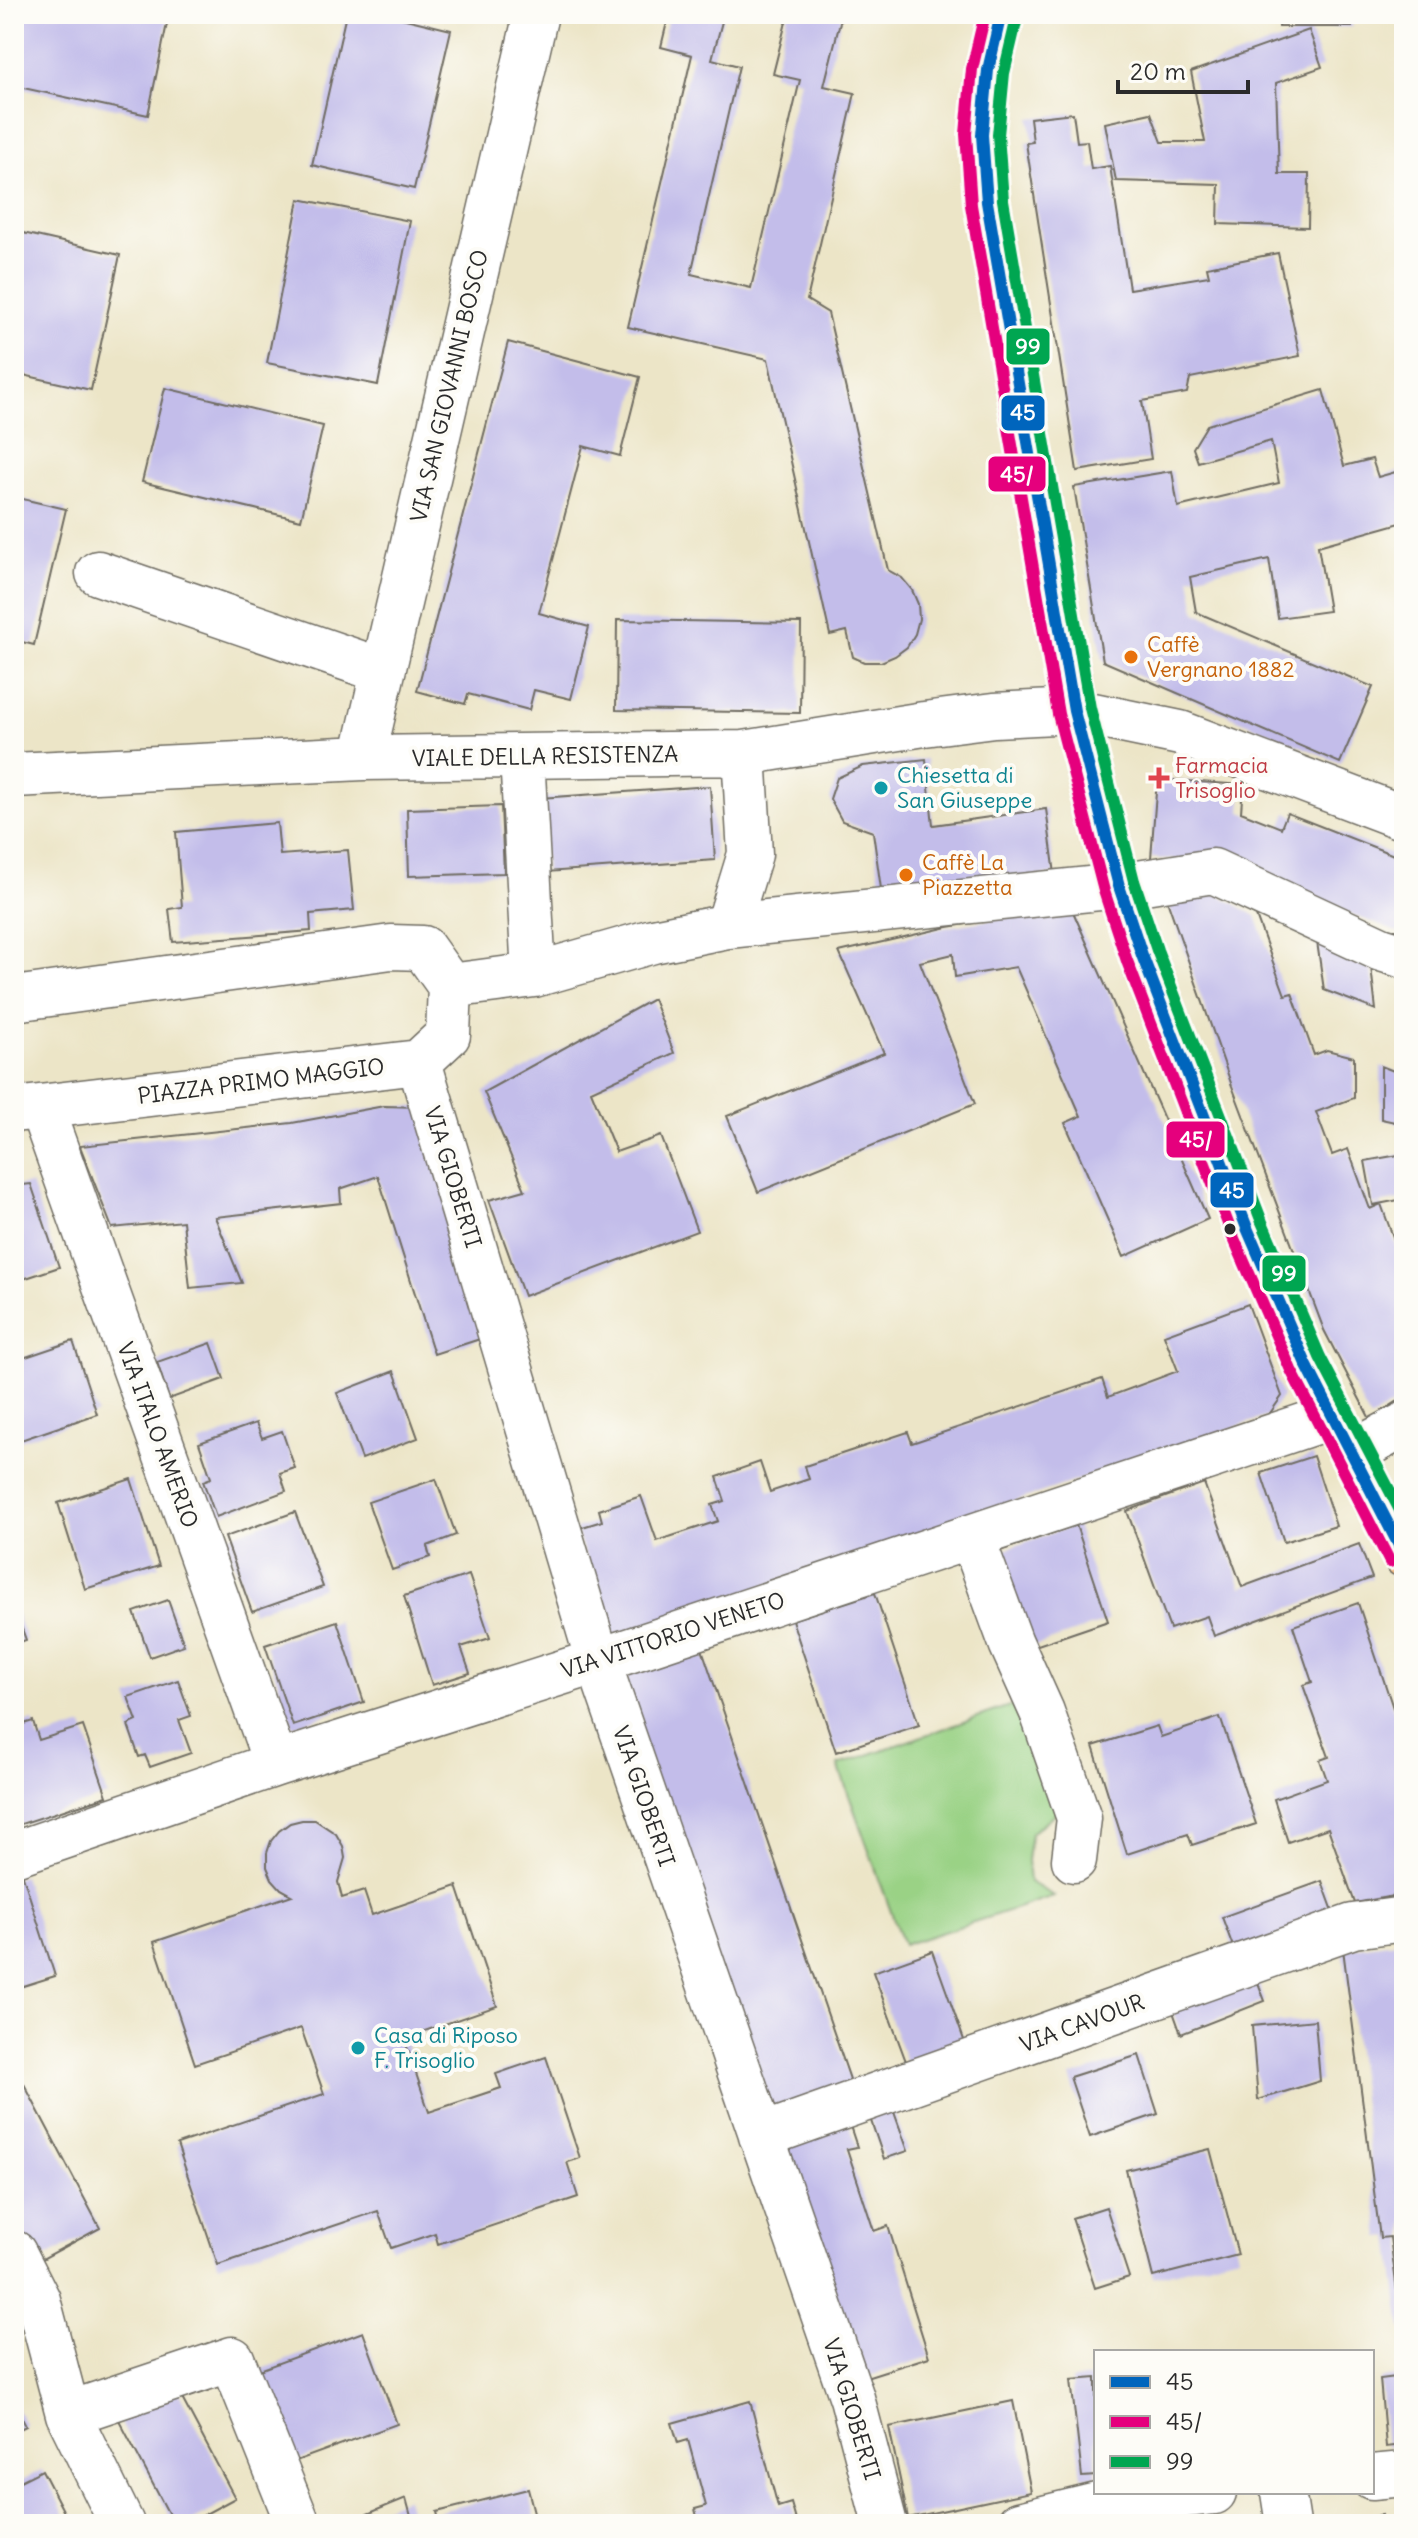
<svg xmlns="http://www.w3.org/2000/svg" width="1418" height="2538" viewBox="0 0 1418 2538" font-family="Delius,sans-serif">
<style>
.green{fill:#9ad285;stroke:#627e58;stroke-width:2}
.building{fill:#c3bdea}
.lines{fill:none;stroke-linecap:round;stroke-linejoin:round}
.minor-casing{stroke:#6f6c62;stroke-width:47}
.major-casing{stroke:#6f6c62;stroke-width:47}
.minor{stroke:#fff;stroke-width:44}
.major{stroke:#f6be87;stroke-width:44}
.bus-1-casing{stroke:#fdfcf7;stroke-width:18}
.bus-2-casing{stroke:#fdfcf7;stroke-width:18}
.bus-3-casing{stroke:#fdfcf7;stroke-width:18}
.bus-1{stroke:#0065bd;stroke-width:12}
.bus-2{stroke:#e5007d;stroke-width:12}
.bus-3{stroke:#00a651;stroke-width:12}
.food-dot{fill:#e8710a;stroke:#fdfcf7;stroke-width:3}
.health-dot{fill:#e0444e;stroke:#fdfcf7;stroke-width:3}
.culture-dot{fill:#0f9aa8;stroke:#fdfcf7;stroke-width:3}
.bus-dot{fill:#2b2b2b;stroke:#fdfcf7;stroke-width:3}
.labels{text-anchor:middle;dominant-baseline:central;stroke-width:8;stroke-linejoin:round;paint-order:stroke}
.street-label{font-size:22px;fill:#2b2b2b;stroke:#fdfcf7}
.food-label{font-size:22px;fill:#c56008;stroke:#fdfcf7;text-anchor:start}
.health-label{font-size:22px;fill:#be3a42;stroke:#fdfcf7;text-anchor:start}
.culture-label{font-size:22px;fill:#0d838f;stroke:#fdfcf7;text-anchor:start}
.line-badge{stroke:#fdfcf7;stroke-width:3}
.badge-label{font-size:22px;text-anchor:middle;font-weight:bold;fill:#fff}
</style>
<rect width="100%" height="100%" fill="#fdfcf7"/>
<filter id="ink" filterUnits="userSpaceOnUse"><feTurbulence type="fractalNoise" baseFrequency=".0125" numOctaves="2"/><feDisplacementMap in="SourceGraphic" scale="16" xChannelSelector="R" yChannelSelector="G"/><feConvolveMatrix kernelMatrix="1 2 1 2 8 2 1 2 1" color-interpolation-filters="sRGB"/></filter>
<filter id="wash" filterUnits="userSpaceOnUse"><feTurbulence type="fractalNoise" baseFrequency=".006" numOctaves="4" result="noise"/><feDisplacementMap in="SourceGraphic" scale="32" xChannelSelector="R" yChannelSelector="G"/><feGaussianBlur stdDeviation="1.8" result="paint"/><feColorMatrix in="noise" values="0 0 0 0 0 0 0 0 0 0 0 0 0 0 0 0 0 1.4 0 .05"/><feComposite in="paint" operator="in"/></filter>
<g filter="url(#wash)">
<rect width="100%" height="100%" fill="#ece5c7"/>
<!-- green -->
<path class="green" d="M1021 1702 1058 1811 1031 1833 1027 1860 1029 1882 1054 1896 903 1945 838 1765Z"/>
<g id="blocks">
<!-- building -->
<path class="building" d="M19 14H169L148 115 14 86V37Z
M346 14H385L451 30 414 189 312 165Z
M669 14H724L712 59 739 66 691 274 751 288 800 80 773 74 788 14H842L824 86 855 93 807 300 828 313 888 570 902 578 912 590 918 604 919 619 915 634 907 647 895 656 881 662H864L853 657 847 631 830 635 768 359 628 327 692 55 661 47Z
M1279 14H1352V27H1279Z
M1309 30 1322 67 1276 83 1279 174H1309L1308 227 1218 224 1219 184 1116 181 1105 123 1151 113 1162 142H1205L1191 72Z
M1073 113 1077 142 1087 141 1091 169 1110 166 1129 289 1209 276 1207 267 1278 253 1300 356 1190 378 1187 393 1142 401 1151 459 1077 471 1026 143 1033 142 1030 118Z
M299 199 410 221 378 385 267 363Z
M14 231 120 255 91 390 14 373V329L17 315 14 314Z
M508 342 640 377 620 456 583 446 539 613 589 627 571 699 534 690 529 710 468 694 465 704 417 691Z
M165 388 323 426 301 520 142 482Z
M1323 390 1344 466 1372 459 1378 477 1399 471 1404 487V522L1318 546 1329 611 1278 618 1269 559 1190 577 1196 612 1373 687 1340 763 1103 661 1074 487 1172 471 1178 507 1279 483 1271 441 1198 462 1193 448 1207 425Z
M14 497 66 509 34 645 14 640Z
M617 620 801 623 800 713 616 710Z
M926 759 933 825 1046 809 1055 874 882 896 873 832 842 821 830 799 837 778 863 766Z
M1157 779 1243 785 1241 812 1281 828 1287 813 1404 859V935L1223 863 1151 858Z
M710 786 715 860 546 872 540 798Z
M501 806 504 873 409 876 407 809Z
M277 823 280 855 348 850 354 910 310 914 311 931 173 942 169 909 182 907 176 832Z
M1212 891 1256 916 1285 995 1292 993 1314 1055 1327 1050 1354 1057V1098L1316 1112 1332 1155 1348 1149 1370 1209 1381 1204 1404 1267V1397L1370 1419 1324 1330 1232 1086 1165 894Z
M1071 907 1208 1219 1124 1257 1065 1123 1081 1116 1016 967 955 977 953 954 920 962 975 1104 758 1192 727 1116 884 1053 839 952 948 927Z
M1317 942 1371 967 1376 1010 1324 990Z
M653 999 674 1053 591 1091 616 1152 661 1136 697 1231 524 1296 489 1200 525 1190 484 1092Z
M1381 1066 1404 1075V1124L1381 1119Z
M384 1106 419 1107 489 1336 434 1354 378 1176 340 1189 341 1203 215 1217 242 1283 190 1288 183 1221 112 1228 80 1146 292 1123Z
M1404 1154V1199L1373 1205 1365 1161Z
M31 1184 59 1267 14 1282V1186Z
M1248 1304 1282 1396 1268 1416 612 1637 576 1529 602 1521 599 1510 641 1496 657 1541 718 1521 712 1505 725 1501 717 1477 760 1462 770 1492 809 1479 805 1466 908 1432 912 1443 1102 1379 1108 1397 1178 1371 1164 1335Z
M73 1341 97 1414 18 1441 14 1430V1361Z
M211 1343 224 1379 169 1399 157 1362Z
M394 1371 418 1438 362 1459 337 1393Z
M256 1423 262 1438 282 1431 295 1468 280 1473 286 1491 216 1517 203 1481 211 1478 199 1443Z
M1313 1456 1336 1526 1284 1542 1261 1473Z
M131 1479 159 1566 85 1589 58 1503Z
M436 1479 456 1535 427 1546 430 1557 392 1570 368 1502Z
M1204 1483 1242 1587 1359 1544 1372 1578 1214 1636 1207 1616 1170 1629 1127 1511Z
M295 1512 323 1587 252 1612 225 1537Z
M1076 1525 1108 1621 1029 1648 997 1552Z
M469 1575 490 1638 461 1647 470 1673 432 1685 404 1596Z
M875 1593 919 1725 836 1752 792 1620Z
M168 1600 184 1645 150 1657 134 1612Z
M1358 1603 1404 1741V1894L1355 1903 1328 1828 1288 1842 1274 1799 1327 1780 1320 1760 1329 1757 1303 1685 1312 1682 1293 1626Z
M14 1607 26 1640 14 1644Z
M337 1621 364 1702 293 1726 265 1645Z
M702 1649 855 2094 772 2123 619 1677Z
M178 1680 191 1716 179 1720 191 1753 150 1767 145 1755 139 1757 128 1725 137 1721 128 1697Z
M1220 1717 1256 1824 1192 1845 1188 1834 1127 1854 1093 1746 1157 1726 1161 1737Z
M33 1721 39 1740 83 1726 107 1796 15 1826 14 1727Z
M302 1820H315L336 1834 343 1846 345 1858 338 1882 342 1898 364 1891 372 1915 457 1886 497 2006 404 2038 429 2112 501 2088 496 2074 546 2057 580 2158 567 2162 578 2197 438 2244 435 2233 391 2248 378 2211 218 2265 177 2144 324 2094 301 2028 195 2064 154 1942 292 1895 281 1889 272 1879 267 1867V1853L271 1841 279 1831 290 1823Z
M23 1876 55 1976 14 1989V1879Z
M1322 1881 1338 1925 1238 1960 1222 1917Z
M1404 1941V2329H1402L1390 2237 1380 2238 1343 1949Z
M932 1951 969 2054 911 2075 873 1972Z
M1255 1975 1265 2001 1181 2034 1171 2006Z
M1315 2020 1320 2081 1258 2100 1252 2026Z
M1139 2055 1158 2114 1090 2137 1070 2077Z
M14 2065 100 2228 35 2263 14 2223Z
M890 2101 908 2151 884 2159 867 2109Z
M847 2117 857 2147 847 2149 874 2231 888 2226 929 2357 863 2378 778 2140Z
M1210 2149 1238 2255 1153 2277 1126 2170Z
M1106 2207 1129 2277 1095 2288 1072 2218Z
M363 2332 397 2424 285 2465 251 2373Z
M1404 2376V2445L1386 2447 1380 2379Z
M1096 2378V2476L1082 2477 1071 2380Z
M177 2389 235 2498 187 2524H174L119 2420Z
M750 2401 778 2507 791 2503 797 2524H699L695 2509 706 2506 688 2440 678 2443 672 2423Z
M1013 2401 1031 2492 908 2518 889 2427Z
M14 2403 26 2426 14 2432Z
M42 2470 70 2524H14V2484Z
M528 2489 537 2524H440L437 2512Z
M406 2498 413 2524H343Z
M1382 2515 1383 2524H1338V2522Z"/>
</g>
</g>
<g filter="url(#ink)">
<use href="#blocks" fill-opacity="0" stroke="#6f6c62" stroke-width="2"/>
<g class="lines">
<!-- minor casing -->
<g class="minor-casing">
<path id="minor" d="M98 573 383 671
M522 756 534 975
M363 758 536 14
M14 775 363 758 744 753 924 724 994 715 1074 711 1180 733 1404 818
M728 926 1119 886 1213 871 1381 949 1404 956
M450 986 534 975 653 941 728 926 750 854 744 753
M14 999 391 947 423 948 450 986 448 1035 419 1062 14 1110
M419 1062 598 1661 852 2398 885 2524
M41 1107 276 1764
M1352 1453 1404 1425
M972 1537 1011 1643 1042 1712 1079 1818 1074 1860
M14 1854 276 1764 598 1661 1333 1416
M761 2136 1353 1926 1404 1919
M14 2253 38 2300 68 2414 122 2524
M68 2414 232 2359 298 2524
M1372 2477 1404 2474
M1283 2492 1288 2524
M1019 2524 1105 2503 1214 2492"/>
</g>
<!-- major casing -->
<g class="major-casing">
<path id="major" d="M1001 14 988 70 982 135 987 202 1074 711 1119 886 1142 955 1247 1228 1306 1364 1378 1500 1404 1555"/>
</g>
<!-- minor -->
<use href="#minor" class="minor"/>
<!-- major -->
<use href="#major" class="major"/>
<!-- bus-1 casing -->
<g class="bus-1-casing">
<path id="bus-1" d="M1001 14 988 70 982 135 987 202 1074 711 1119 886 1142 955 1247 1228 1306 1364 1404 1555"/>
</g>
<!-- bus-2 casing -->
<g class="bus-2-casing">
<path id="bus-2" d="M985 14 972 69 966 134 971 205 1058 714 1104 891 1127 961 1232 1234 1291 1370 1390 1562"/>
</g>
<!-- bus-3 casing -->
<g class="bus-3-casing">
<path id="bus-3" d="M1017 18 1004 73 998 135 1003 200 1090 708 1134 881 1157 950 1262 1222 1320 1357 1404 1518"/>
</g>
<!-- bus-1 -->
<use href="#bus-1" class="bus-1"/>
<!-- bus-2 -->
<use href="#bus-2" class="bus-2"/>
<!-- bus-3 -->
<use href="#bus-3" class="bus-3"/>
</g>
</g>
<!-- markers -->
<g class="food-dot">
<circle cx="1131" cy="657" r="8"/>
<circle cx="906" cy="875" r="8"/>
</g>
<path class="health-dot" d="M1155 766h8v8h8v8h-8v8h-8v-8h-8v-8h8z"/>
<g class="culture-dot">
<circle cx="881" cy="788" r="8"/>
<circle cx="358" cy="2048" r="8"/>
</g>
<circle class="bus-dot" cx="1230" cy="1229" r="7"/>
<g class="labels">
<!-- street labels -->
<g class="street-label">
<text transform="translate(449 386) rotate(-77)">VIA SAN GIOVANNI BOSCO</text>
<text transform="translate(545 756) rotate(-1)">VIALE DELLA RESISTENZA</text>
<text transform="translate(261 1081) rotate(-7)">PIAZZA PRIMO MAGGIO</text>
<text transform="translate(453 1177) rotate(73)">VIA GIOBERTI</text>
<text transform="translate(158 1435) rotate(70)">VIA ITALO AMERIO</text>
<text transform="translate(673 1635) rotate(-18)">VIA VITTORIO VENETO</text>
<text transform="translate(644 1796) rotate(71)">VIA GIOBERTI</text>
<text transform="translate(1082 2023) rotate(-20)">VIA CAVOUR</text>
<text transform="translate(852 2409) rotate(73)">VIA GIOBERTI</text>
</g>
<!-- food labels -->
<g class="food-label">
<text x="1147" y="644">Caffè<tspan x="1147" dy="25">Vergnano 1882</tspan></text>
<text x="922" y="862">Caffè La<tspan x="922" dy="25">Piazzetta</tspan></text>
</g>
<!-- health labels -->
<g class="health-label">
<text x="1175" y="765">Farmacia<tspan x="1175" dy="25">Trisoglio</tspan></text>
</g>
<!-- culture labels -->
<g class="culture-label">
<text x="897" y="775">Chiesetta di<tspan x="897" dy="25">San Giuseppe</tspan></text>
<text x="374" y="2035">Casa di Riposo<tspan x="374" dy="25">F. Trisoglio</tspan></text>
</g>
</g>
<g class="line-badge">
<rect x="1005" y="327" width="46" height="39" rx="8" fill="#00a651"/>
<rect x="1000" y="394" width="46" height="38" rx="8" fill="#0065bd"/>
<rect x="987" y="455" width="60" height="38" rx="8" fill="#e5007d"/>
<rect x="1165" y="1120" width="61" height="39" rx="8" fill="#e5007d"/>
<rect x="1209" y="1171" width="46" height="38" rx="8" fill="#0065bd"/>
<rect x="1261" y="1254" width="46" height="39" rx="8" fill="#00a651"/>
</g>
<g class="badge-label">
<text x="1028" y="354">99</text>
<text x="1023" y="420">45</text>
<text x="1017" y="482">45/</text>
<text x="1196" y="1147">45/</text>
<text x="1232" y="1198">45</text>
<text x="1284" y="1281">99</text>
</g>
<!-- margin -->
<rect width="1418" height="2538" fill="none" stroke="#fdfcf7" stroke-width="48"/>
<!-- legend -->
<rect x="1094" y="2350" width="280" height="144" fill="#fdfcf7" stroke="#a9a8a5" stroke-width="2"/>
<rect x="1110" y="2376" width="40" height="12" fill="#0065bd" stroke="#a9a8a5" stroke-width="2"/>
<text x="1166" y="2390" font-size="24" fill="#2b2b2b">45</text>
<rect x="1110" y="2416" width="40" height="12" fill="#e5007d" stroke="#a9a8a5" stroke-width="2"/>
<text x="1166" y="2430" font-size="24" fill="#2b2b2b">45/</text>
<rect x="1110" y="2456" width="40" height="12" fill="#00a651" stroke="#a9a8a5" stroke-width="2"/>
<text x="1166" y="2470" font-size="24" fill="#2b2b2b">99</text>
<!-- scale -->
<path d="M1118 80v12h130v-12" fill="none" stroke="#2b2b2b" stroke-width="4"/>
<text x="1130" y="80" font-size="24" fill="#2b2b2b" stroke="#fdfcf7" stroke-width="6" paint-order="stroke">20 m</text>
</svg>
